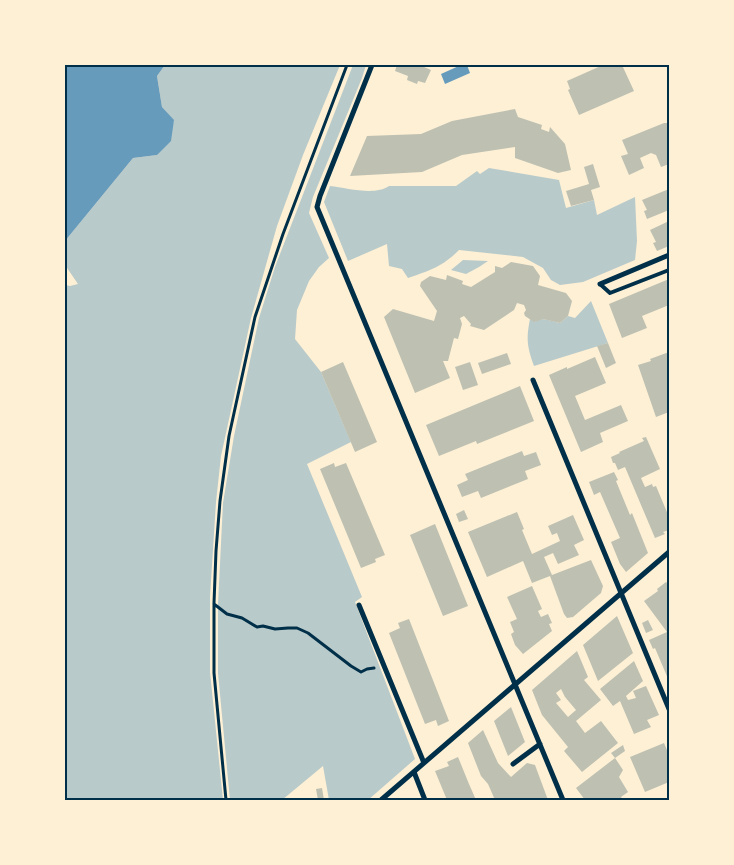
<svg xmlns="http://www.w3.org/2000/svg" width="734" height="865" viewBox="0 0 734 865" font-family="'Nunito Sans',sans-serif">
<style>
.green{fill:#b9caca}
.water{fill:#669bbc}
.building{fill:#bec0b2;fill-rule:evenodd}
.lines{fill:none;stroke-linecap:round;stroke-linejoin:round}
.path{stroke:#003049;stroke-width:3}
.service{stroke:#003049;stroke-width:4}
.minor{stroke:#003049;stroke-width:5}
.neatline{fill:none;stroke:#003049;stroke-width:2}
</style>
<rect width="100%" height="100%" fill="#fdf0d5"/>
<!-- green -->
<path class="green" d="M165 65H340L303 155 277 226 251 318 221 456 216 502 210 597V672L223 800H65V285L70 286 78 284 65 265V241L133 158 157 155 174 121 162 107 157 76Z
M353 65H366L362 78 313 197 309 213 329 258 319 267 309 281 297 310 295 339 321 372 351 442 307 464 362 597 355 602 415 759 368 800H329L323 766 282 800H230L218 673V604L223 503 234 436 259 318 275 267Z
M489 168 559 180 566 208 594 200 597 215 635 197 637 241 635 260 583 282 560 285 551 280 543 268 523 257 459 250C442 267 431 270 408 278L402 269 389 266 387 244 348 261 324 202 330 186C347 188 375 196 389 186H456L477 171 480 174Z
M463 260 488 261 479 267 466 274 451 270Z
M591 301 608 343 534 366C527 347 526 339 530 319 537 323 536 321 542 319 547 319 555 322 560 323L568 316 575 318Z"/>
<!-- water -->
<path class="water" d="M65 65H165L157 76 162 107 174 120 171 141 157 155 133 158 65 241Z
M461 65H467L470 73 445 84 441 74Z"/>
<!-- building -->
<path class="building" d="M397 65H425L424 67 431 70 425 83 418 81 417 84 407 80 408 76 395 71Z
M603 65H622L634 91 579 115 568 90 570 89 567 81Z
M515 109 518 117 542 125 541 129 549 132 550 127 565 144 571 170 558 173 515 158V147L462 155 422 172 350 176 367 136 421 134 452 121Z
M664 123H669V164L661 167 656 155 651 153 640 158 644 168 629 175 621 156 628 154 622 140Z
M593 164 600 187 591 190 594 200 571 206 566 191 589 184 584 167Z
M669 189V210L647 219 644 211 647 210 642 200Z
M669 221V246L657 251 653 243 656 242 650 230Z
M511 262 533 266 540 276 538 285 566 293 572 301 568 316 560 323 543 319 538 321 534 322 525 316 524 313 526 310 524 305 517 303 514 310 484 330 470 326 471 324 464 316 460 318 462 324 458 339 454 338 448 361H443L450 378 415 393 384 317 393 309 434 321 437 311 420 286 421 282 430 276 446 280 447 275 463 281 462 284 471 287 495 272V266L502 268Z
M669 279V305L642 316 647 328 622 338 609 304Z
M608 343 616 363 606 368 597 346Z
M669 352V372L667 374 669 379V412L656 417 638 365 651 361 650 359Z
M507 353 511 364 482 374 478 363Z
M595 357 606 383 575 396 585 420 621 405 628 421 600 433 603 442 581 452 549 375 567 367V369Z
M343 362 377 442 355 452 321 372Z
M470 362 478 385 463 390 455 367Z
M520 386 534 421 477 444 476 441 439 456 426 425Z
M646 437 660 469 641 478 645 487 652 484 653 487 656 486 669 517V530L663 532 665 534 655 538 625 467 618 470 615 463H613L611 457 620 453 619 452 644 441 642 438Z
M522 451 524 456 536 452 541 465 525 471 528 479 481 498 478 491 462 497 457 485 468 480 465 474Z
M334 463 335 467 346 463 385 555 375 559 376 562 361 568 320 469Z
M614 472 618 480 616 481 630 515 632 513 648 553 626 572 620 564 611 542 620 538 600 492 594 495 589 482Z
M464 510 468 519 459 522 456 514Z
M517 512 524 529 522 530 532 554 560 541 557 533 552 535 548 526 573 515 584 540 574 545 579 555 558 564 553 553 544 557 552 575 591 560 603 586 601 593 573 617 567 618 564 614 550 576 532 583 523 561 487 577 468 532Z
M435 524 468 606 443 616 410 535Z
M666 582 669 585V681L655 648 653 649 649 640 667 632 644 601 658 591 657 589Z
M532 586 542 609 538 611 541 617 548 614 552 623 549 624 552 631 523 654 515 645 511 634 514 632 510 622 517 619 507 597Z
M617 616 633 653 598 681 583 645Z
M409 619 449 721 438 726 436 720 425 724 389 633 400 628 398 623Z
M648 620 653 630 646 633 642 623Z
M577 651 588 677 584 680 601 700 576 721 585 733 601 721 618 743 582 772 564 751 568 747 542 715 532 690ZM561 689 565 697 576 710 568 717 556 703 561 700 556 693Z
M634 661 643 681 626 696 628 700 636 698 633 691 646 686 659 715 647 720 651 727 634 734 620 701 613 706 600 689Z
M511 707 525 742 508 756 494 721Z
M483 730 498 763 511 777 527 763 535 765 548 800H521V799L517 800H495L488 784 481 776 468 743Z
M664 743 669 755V782L645 792 630 757Z
M623 745 625 751 615 758 611 753Z
M458 757 469 784 476 800H447L435 771 449 766 447 762Z
M615 758 623 770 619 777 628 792 621 797 623 800H585L576 788Z
M322 788 324 800H318L316 789Z"/>
<g class="lines">
<!-- path -->
<path class="path" d="M214 604 227 614 242 618 257 627 263 626 275 629 288 628H297L308 633 351 666 361 672 367 669 374 668
M226 800 214 673V603L216 551 220 501 229 436 255 317 283 234 347 65"/>
<!-- service -->
<path class="service" d="M600 284 610 293 669 270"/>
<!-- minor -->
<path class="minor" d="M372 65 320 196 317 207 563 800
M600 284 669 255
M533 380 669 709
M359 605 424 763
M513 764 540 744
M414 772 425 800
M381 800 669 552"/>
</g>
<!-- border -->
<rect width="734" height="865" fill="none" stroke="#fdf0d5" stroke-width="132"/>
<rect x="66" y="66" width="602" height="733" class="neatline"/>
</svg>
